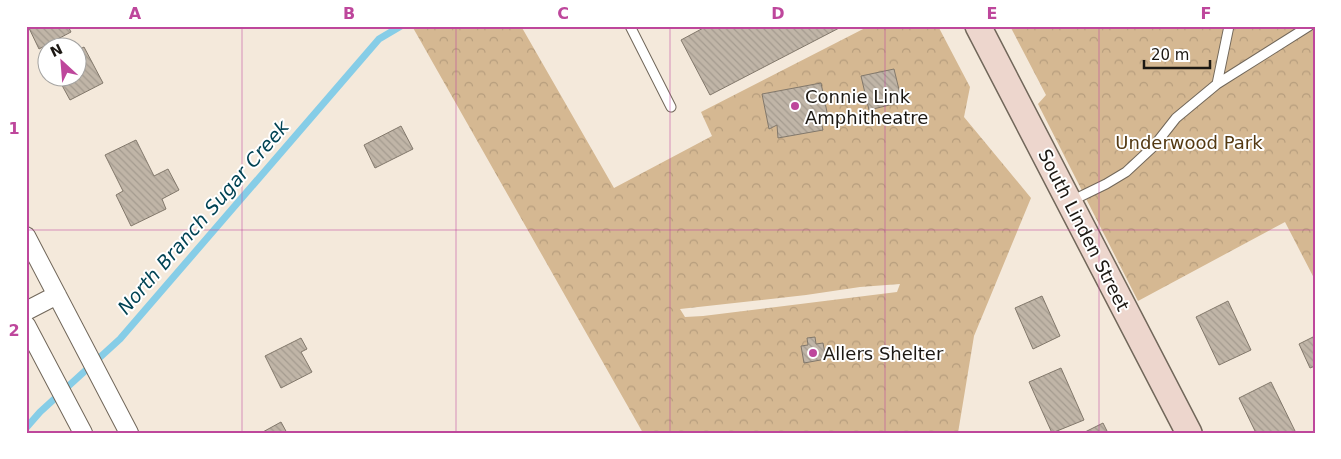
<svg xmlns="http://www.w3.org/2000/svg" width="1341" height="459" viewBox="0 0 1341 459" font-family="'DejaVu Sans',sans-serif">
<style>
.forest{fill:url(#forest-crowns);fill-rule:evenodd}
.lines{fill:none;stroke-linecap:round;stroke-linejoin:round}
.stream{stroke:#86cde7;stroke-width:7}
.building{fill:url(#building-back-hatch);stroke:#82786b}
.service-casing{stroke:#71675a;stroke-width:11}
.minor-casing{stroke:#71675a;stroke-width:20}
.secondary-casing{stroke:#71675a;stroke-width:28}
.service{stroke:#fff;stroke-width:9}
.minor{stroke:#fff;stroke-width:18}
.secondary{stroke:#edd6cd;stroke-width:25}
.grid{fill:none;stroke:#be479c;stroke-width:1;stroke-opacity:0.55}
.poi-dot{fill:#be479c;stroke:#fff;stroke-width:2}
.labels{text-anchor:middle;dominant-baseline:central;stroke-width:4;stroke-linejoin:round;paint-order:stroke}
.poi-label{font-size:18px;fill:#1c1813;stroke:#fff;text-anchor:start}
.park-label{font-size:18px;fill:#543912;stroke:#fff}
.street-label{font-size:18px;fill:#1c1813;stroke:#fff}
.water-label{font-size:19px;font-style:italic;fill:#004354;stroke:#fff}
.neatline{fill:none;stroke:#be479c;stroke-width:2}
.grid-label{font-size:16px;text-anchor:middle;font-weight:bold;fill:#be479c}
</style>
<defs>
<pattern id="forest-crowns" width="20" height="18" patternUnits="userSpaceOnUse" patternTransform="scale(1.25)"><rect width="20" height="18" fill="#d5b892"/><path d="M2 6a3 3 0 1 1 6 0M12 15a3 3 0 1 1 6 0" fill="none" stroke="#b69d7d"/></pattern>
<pattern id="building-back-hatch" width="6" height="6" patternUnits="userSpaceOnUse" patternTransform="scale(1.25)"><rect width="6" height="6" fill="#c0b5a7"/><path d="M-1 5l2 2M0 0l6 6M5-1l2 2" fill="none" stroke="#a49b8f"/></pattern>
</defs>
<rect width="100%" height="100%" fill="#f4e9db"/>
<!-- forest -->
<path class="forest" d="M412 26H521L614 188 712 136 701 112 869 26H938L970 87 964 117 1031 198 974 336 958 433H643ZM900 284 897 292 703 316 685 317 680 309 806 295 860 287Z
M1010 26H1315V280L1285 222 1138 301 1038 104 1046 95Z"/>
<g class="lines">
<!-- stream -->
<path class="stream" d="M26 428 40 412 120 339 379 39 401 26"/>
</g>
<!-- building -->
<path class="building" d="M28 26H68L71 32 39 49Z
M707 26H843L710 95 681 40Z
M84 47 103 83 70 100 58 78H78V50Z
M894 69 902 102 869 110 861 76Z
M821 83 828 117H820L823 130 778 138 777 125 769 129 762 94Z
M401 126 413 149 375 168 364 145Z
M136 140 154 176 168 169 179 190 162 199 166 209 131 226 116 195 123 191 105 155Z
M1042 296 1060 336 1033 349 1015 308Z
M1228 301 1251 350 1219 365 1196 317Z
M1315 336V366L1310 368 1299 344Z
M815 337 816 344 823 343 826 359 804 363 801 346 808 345 807 338Z
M301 338 307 349 301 352 312 372 281 388 265 356Z
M1061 368 1084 420 1052 433 1029 382Z
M1271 382 1296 433H1256L1239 398Z
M281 422 287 433H261Z
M1103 423 1108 433H1083Z"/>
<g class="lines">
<!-- service casing -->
<g class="service-casing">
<path id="service" d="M630 26 671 107
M1217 84 1229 26
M1069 202 1106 184 1126 172 1154 146 1176 118 1217 84 1309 26"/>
</g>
<!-- minor casing -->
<g class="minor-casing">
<path id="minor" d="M26 236 129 433
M26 311 57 295
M26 325 83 433"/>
</g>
<!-- secondary casing -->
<g class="secondary-casing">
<path id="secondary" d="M978 26 1189 433"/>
</g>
<!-- service -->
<use href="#service" class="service"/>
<!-- minor -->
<use href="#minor" class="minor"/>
<!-- secondary -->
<use href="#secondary" class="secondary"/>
</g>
<!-- grid -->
<path class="grid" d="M242 26V433M456 26V433M670 26V433M885 26V433M1099 26V433M26 230H1315"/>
<!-- markers -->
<g class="poi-dot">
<circle cx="795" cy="106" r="5"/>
<circle cx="813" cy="353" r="5"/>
</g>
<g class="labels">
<!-- poi labels -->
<g class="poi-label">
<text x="805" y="96">Connie Link<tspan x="805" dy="21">Amphitheatre</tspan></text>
<text x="823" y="353">Allers Shelter</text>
</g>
<!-- park labels -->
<g class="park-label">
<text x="1189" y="142">Underwood Park</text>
</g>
<!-- street labels -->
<g class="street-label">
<text transform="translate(1084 230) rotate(63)">South Linden Street</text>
</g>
<!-- water labels -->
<g class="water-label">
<text transform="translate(203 217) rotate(-49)">North Branch Sugar Creek</text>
</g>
</g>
<!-- border -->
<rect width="1341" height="459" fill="none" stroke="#ffffff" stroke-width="55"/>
<!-- north arrow -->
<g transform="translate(62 62) rotate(334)"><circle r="24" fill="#ffffff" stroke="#a4a3a1"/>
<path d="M0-4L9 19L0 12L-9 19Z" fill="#be479c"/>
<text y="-8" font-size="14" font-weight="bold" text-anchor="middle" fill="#1c1813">N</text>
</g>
<!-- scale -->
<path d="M1144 60v8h66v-8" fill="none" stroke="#1c1813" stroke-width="2.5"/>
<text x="1151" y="60" font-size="15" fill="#1c1813" stroke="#ffffff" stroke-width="4" paint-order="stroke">20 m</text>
<rect x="28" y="28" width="1286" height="404" class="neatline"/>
<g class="grid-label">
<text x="135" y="19">A</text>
<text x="349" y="19">B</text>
<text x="563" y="19">C</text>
<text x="778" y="19">D</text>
<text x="992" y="19">E</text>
<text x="1206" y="19">F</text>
<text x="14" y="134">1</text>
<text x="14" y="336">2</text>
</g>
</svg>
